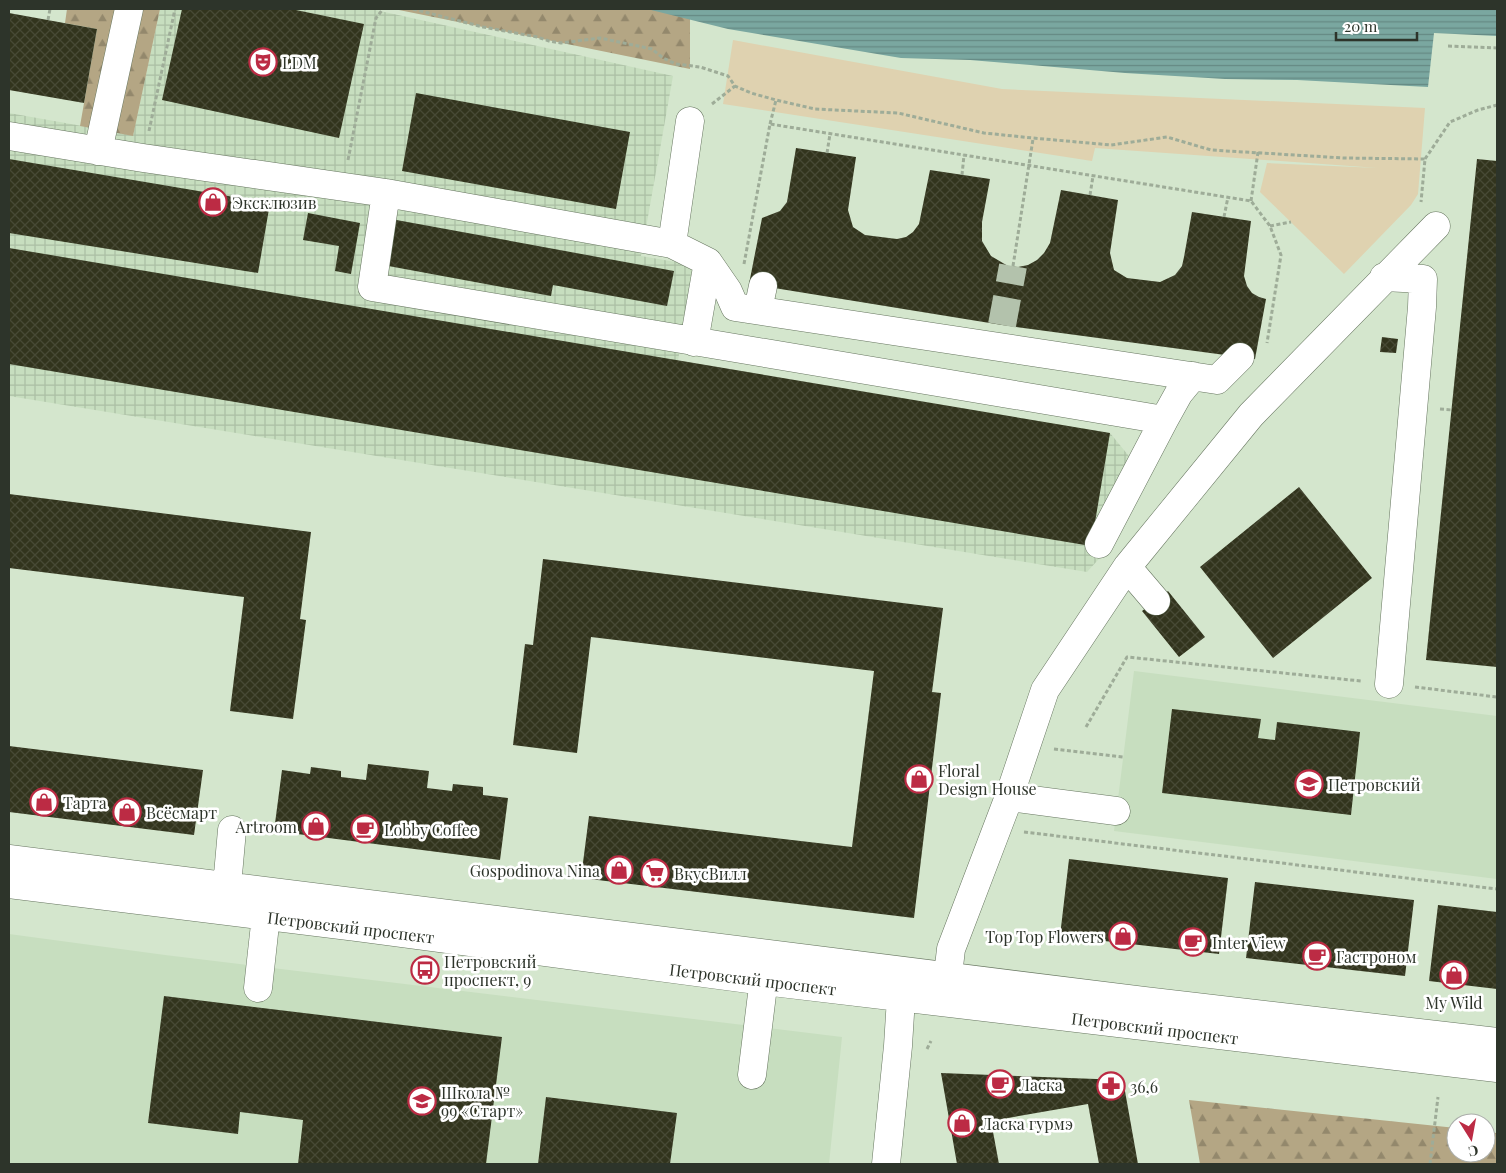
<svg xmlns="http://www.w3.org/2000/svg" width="1506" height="1173" viewBox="0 0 1506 1173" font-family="'Playfair Display',serif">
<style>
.built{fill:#c7debf}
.industrial{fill:url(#industrial-grid)}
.forest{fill:url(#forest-firs)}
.park{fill:#dfd2b0}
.water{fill:url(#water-rules)}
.building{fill:url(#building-cross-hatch)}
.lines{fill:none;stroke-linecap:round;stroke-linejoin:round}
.minor-tunnel{stroke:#b3c2ac;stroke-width:28;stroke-dasharray:28 14;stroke-linecap:butt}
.minor-casing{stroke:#66755f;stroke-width:29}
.path{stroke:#9eac98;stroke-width:3;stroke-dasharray:4 2.5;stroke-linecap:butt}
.minor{stroke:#fff;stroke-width:28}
.labels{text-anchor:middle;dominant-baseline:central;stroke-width:5;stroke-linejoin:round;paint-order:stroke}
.poi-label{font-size:16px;fill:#2d342a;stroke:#fff;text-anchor:start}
.street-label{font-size:16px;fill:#2d342a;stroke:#fff}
</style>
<defs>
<pattern id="industrial-grid" width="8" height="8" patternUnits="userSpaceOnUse" patternTransform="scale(1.25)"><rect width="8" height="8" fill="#c7debf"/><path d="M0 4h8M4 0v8" fill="none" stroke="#abbfa4"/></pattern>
<pattern id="forest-firs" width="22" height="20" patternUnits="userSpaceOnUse" patternTransform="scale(1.25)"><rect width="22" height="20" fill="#b4a684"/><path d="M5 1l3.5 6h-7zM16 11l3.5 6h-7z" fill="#93886c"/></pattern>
<pattern id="water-rules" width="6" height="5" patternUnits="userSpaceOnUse" patternTransform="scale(1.25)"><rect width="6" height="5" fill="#7aa7a0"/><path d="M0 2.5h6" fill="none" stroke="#648983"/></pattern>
<pattern id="building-cross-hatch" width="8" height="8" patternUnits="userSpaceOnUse" patternTransform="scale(1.25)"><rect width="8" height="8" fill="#32341d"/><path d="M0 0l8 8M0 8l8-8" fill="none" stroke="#474935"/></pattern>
</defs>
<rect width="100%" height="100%" fill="#d4e6cd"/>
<!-- built -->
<path class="built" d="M1134 671 1497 716V879L1114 831Z
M9 934 165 955 842 1037 829 1164H9Z"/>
<!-- industrial -->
<path class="industrial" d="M160 9H371L673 76 641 256 693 265 678 361 1110 433 1133 461 1108 549 1087 572 9 396V113L133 135Z"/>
<!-- forest -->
<path class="forest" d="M67 9H160L133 136 80 126 97 29 65 23Z
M394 9H674L690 13V69Z
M1189 1100 1456 1128V1153H1486V1132L1497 1133V1164H1200Z"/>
<!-- park -->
<path class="park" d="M733 40 1002 89 1425 108 1418 194 1411 205 1344 274 1260 192 1267 163 1378 168 1095 148 1092 161 723 104Z"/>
<!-- water -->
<path class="water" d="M647 9H1497V36L1434 33 1428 87 1297 80 1225 79 1125 73 970 60 901 58 728 29Z"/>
<!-- building -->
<path class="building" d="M182 9H291L364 24 339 138 162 100Z
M9 13 97 29 84 103 9 90Z
M416 93 630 132 616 209 402 171Z
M796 148 856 157 848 210 853 227 865 235 897 239 906 237 913 232 919 224 930 170 990 179 982 222V241L991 256 1008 266 1018 267 1028 265 1037 260 1044 253 1050 243 1061 190 1118 200 1110 253 1114 270 1127 278 1160 282 1175 275 1182 266 1184 257 1192 212 1251 221 1244 276 1247 286 1252 293 1259 297 1266 299 1255 359 1002 325 749 284 762 218 780 211 787 202Z
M9 159 270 203 258 273 9 233Z
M1477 159 1497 161V667L1426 660Z
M308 213 360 223 351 274 335 271 339 246 303 240Z
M391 219 674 271 667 306 553 285 551 296 383 265Z
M9 248 1110 433 1091 546 9 364Z
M1382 337 1398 339 1396 353 1380 352Z
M1299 487 1372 578 1273 658 1200 567Z
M9 494 311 532 300 619 306 620 293 719 230 711 244 597 9 568Z
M543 559 943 608 932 692 941 693 914 918 581 878 589 816 852 847 874 671 591 637 577 753 513 745 525 644 533 645Z
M1168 591 1205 637 1179 657 1142 611Z
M1172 709 1261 719 1258 738 1275 740 1277 722 1360 732 1351 815 1162 793Z
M9 746 203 770 194 835 9 812Z
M368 764 429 771 427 788 452 791 453 784 483 787V795L508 798 500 860 274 831 282 770 310 774 311 767 341 771V777L366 780Z
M1069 859 1228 878 1219 954 1060 936Z
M1255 882 1414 900 1405 976 1246 958Z
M1438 905 1497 912V989L1429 981Z
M164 996 502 1037 486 1164H298L303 1120 240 1112 238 1134 148 1123Z
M941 1073 1123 1080 1138 1164H1099L1088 1104 991 1121 999 1164H957Z
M546 1097 677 1113 670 1164H538Z"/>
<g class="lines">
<!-- minor-tunnel -->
<path class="minor-tunnel" d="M1002 325 1013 266"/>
<!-- minor casing -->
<g class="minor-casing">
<path id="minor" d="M9 136 143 158 386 193 672 244 708 262 694 342
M98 151 129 9
M386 193 372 287 1164 420
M672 244 690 121
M708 262 728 291 735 307 1217 380 1240 357
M1384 277 1423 279 1422 307 1389 684
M758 310 763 286
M1099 544 1164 420 1179 393 1193 376
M1127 567 1156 601
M1009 797 1116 811
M9 859 1144 1001 1497 1042
M9 884 357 927 764 981 1497 1068
M227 886 232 830
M258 988 268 897
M946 993 951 949 1009 797 1045 690 1127 567 1251 415 1436 226
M752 1075 766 962
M886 1164 898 1046 901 998"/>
</g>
<!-- path -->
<path class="path" d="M413 9 483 27 537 37 549 41 561 43 600 38 652 49 663 58 676 64 700 67 728 76 735 86 751 93 776 100
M48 20 50 9
M1448 46 1497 48
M712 104 735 86
M770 124 776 100 815 109 898 113 984 133 1033 138 1111 145 1167 137 1211 150 1344 158 1425 159 1421 202
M149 131 175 9
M827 153 830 134
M1425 159 1450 122 1478 110 1497 105
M348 160 376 18 383 9
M962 175 964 155
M1090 195 1093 176
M1251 201 1258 152
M1224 217 1228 197
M1270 226 1291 222
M744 264 770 124 1251 201 1270 226 1281 255 1267 343
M1013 266 1033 139
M1440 409 1452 410
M1415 687 1497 697
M1086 727 1127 657 1361 681
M1054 749 1123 757
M1024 832 1497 889
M927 1049 931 1041
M1430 1164 1438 1097"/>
<!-- minor -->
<use href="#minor" class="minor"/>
</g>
<!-- icons -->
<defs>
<g id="theatre-ring" transform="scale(1.4375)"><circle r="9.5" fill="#fff" stroke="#bc2b44" stroke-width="1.5"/><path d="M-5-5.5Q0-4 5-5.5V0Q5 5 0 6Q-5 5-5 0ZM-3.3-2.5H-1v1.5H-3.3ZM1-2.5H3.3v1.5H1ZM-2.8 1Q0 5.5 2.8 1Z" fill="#bc2b44"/></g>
<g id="shop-ring" transform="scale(1.4375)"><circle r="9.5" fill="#fff" stroke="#bc2b44" stroke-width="1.5"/><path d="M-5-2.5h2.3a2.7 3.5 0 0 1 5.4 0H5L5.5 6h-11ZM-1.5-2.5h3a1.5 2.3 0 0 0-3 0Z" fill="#bc2b44"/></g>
<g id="school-ring" transform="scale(1.4375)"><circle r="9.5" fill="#fff" stroke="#bc2b44" stroke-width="1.5"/><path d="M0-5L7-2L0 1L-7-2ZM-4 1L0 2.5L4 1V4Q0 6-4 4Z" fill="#bc2b44"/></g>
<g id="cafe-ring" transform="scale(1.4375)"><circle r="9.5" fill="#fff" stroke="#bc2b44" stroke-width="1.5"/><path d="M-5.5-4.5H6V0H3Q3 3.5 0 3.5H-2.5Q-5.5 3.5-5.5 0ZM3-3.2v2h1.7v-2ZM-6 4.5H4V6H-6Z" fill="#bc2b44"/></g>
<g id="supermarket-ring" transform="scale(1.4375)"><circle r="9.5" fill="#fff" stroke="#bc2b44" stroke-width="1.5"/><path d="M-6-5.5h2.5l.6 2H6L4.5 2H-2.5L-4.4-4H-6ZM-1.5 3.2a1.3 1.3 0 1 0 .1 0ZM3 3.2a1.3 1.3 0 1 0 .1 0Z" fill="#bc2b44"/></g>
<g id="bus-ring" transform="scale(1.4375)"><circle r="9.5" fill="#fff" stroke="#bc2b44" stroke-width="1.5"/><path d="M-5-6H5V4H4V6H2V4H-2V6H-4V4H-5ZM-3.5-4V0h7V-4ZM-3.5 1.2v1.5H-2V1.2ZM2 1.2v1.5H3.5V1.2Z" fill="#bc2b44"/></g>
<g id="pharmacy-ring" transform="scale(1.4375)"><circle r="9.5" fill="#fff" stroke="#bc2b44" stroke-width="1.5"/><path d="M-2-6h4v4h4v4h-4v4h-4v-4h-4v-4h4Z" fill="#bc2b44"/></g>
</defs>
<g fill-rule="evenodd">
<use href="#theatre-ring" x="263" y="62"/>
<use href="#shop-ring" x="213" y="202"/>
<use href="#shop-ring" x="919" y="779"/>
<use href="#school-ring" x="1309" y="784"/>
<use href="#shop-ring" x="44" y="802"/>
<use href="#shop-ring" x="127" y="812"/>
<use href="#shop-ring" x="316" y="826"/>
<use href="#cafe-ring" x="365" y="829"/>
<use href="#shop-ring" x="619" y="870"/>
<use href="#supermarket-ring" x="655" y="873"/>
<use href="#shop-ring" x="1123" y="936"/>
<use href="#cafe-ring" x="1193" y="942"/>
<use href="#cafe-ring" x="1317" y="956"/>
<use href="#bus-ring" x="425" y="970"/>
<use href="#shop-ring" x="1454" y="975"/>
<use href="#cafe-ring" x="1000" y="1084"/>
<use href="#pharmacy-ring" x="1111" y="1086"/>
<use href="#school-ring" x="422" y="1101"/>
<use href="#shop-ring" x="962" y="1123"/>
</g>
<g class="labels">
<!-- poi labels -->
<g class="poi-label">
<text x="282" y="62">LDM</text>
<text x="232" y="202">Эксклюзив</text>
<text x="938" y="770">Floral<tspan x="938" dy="18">Design House</tspan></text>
<text x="1328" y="784">Петровский</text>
<text x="63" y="802">Тарта</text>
<text x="146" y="812">Всёсмарт</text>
<text x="297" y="826" text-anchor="end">Artroom</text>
<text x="384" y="829">Lobby Coffee</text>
<text x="600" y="870" text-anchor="end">Gospodinova Nina</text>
<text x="674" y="873">ВкусВилл</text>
<text x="1104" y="936" text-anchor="end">Top Top Flowers</text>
<text x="1212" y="942">Inter View</text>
<text x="1336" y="956">Гастроном</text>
<text x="444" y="961">Петровский<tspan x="444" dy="18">проспект, 9</tspan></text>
<text x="1454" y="1002" text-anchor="middle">My Wild</text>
<text x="1019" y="1084">Ласка</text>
<text x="1130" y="1086">36,6</text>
<text x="441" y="1092">Школа №<tspan x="441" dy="18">99 «Старт»</tspan></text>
<text x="981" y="1123">Ласка гурмэ</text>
</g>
<!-- street labels -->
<g class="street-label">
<text transform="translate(351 927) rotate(7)">Петровский проспект</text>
<text transform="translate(753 979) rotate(7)">Петровский проспект</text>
<text transform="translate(1155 1028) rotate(7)">Петровский проспект</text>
</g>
</g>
<!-- border -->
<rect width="1506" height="1173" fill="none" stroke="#2d342a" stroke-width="20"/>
<!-- north arrow -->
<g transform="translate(1471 1138) rotate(169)"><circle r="24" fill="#ffffff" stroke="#abaeaa"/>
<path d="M0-4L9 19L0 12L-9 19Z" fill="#bc2b44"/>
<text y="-8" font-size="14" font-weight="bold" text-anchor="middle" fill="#2d342a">С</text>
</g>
<!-- scale -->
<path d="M1336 32v8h81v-8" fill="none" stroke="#2d342a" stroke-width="2.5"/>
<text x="1344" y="32" font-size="15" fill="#2d342a" stroke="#ffffff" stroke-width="4" paint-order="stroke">20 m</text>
</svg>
